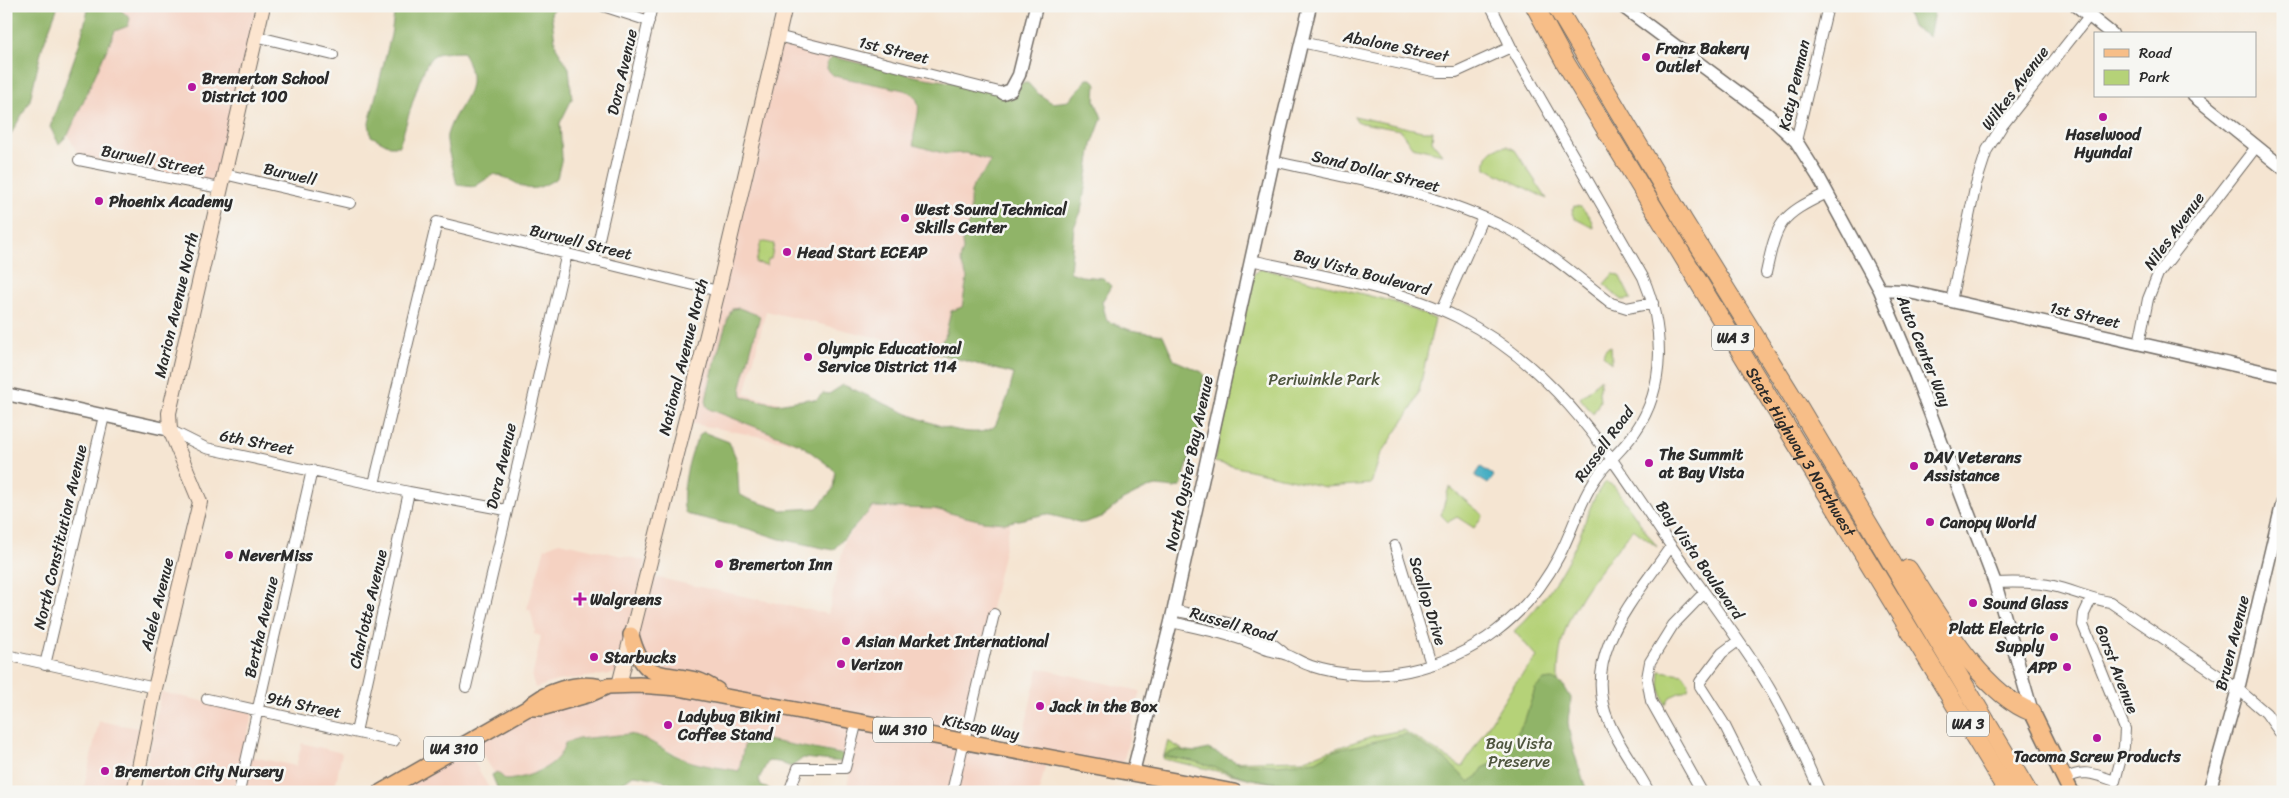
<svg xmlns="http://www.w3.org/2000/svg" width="2289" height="798" viewBox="0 0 2289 798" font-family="Sriracha,sans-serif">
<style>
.built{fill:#f5d2c2}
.green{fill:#b5d278;stroke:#707e52}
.forest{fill:#90b468;stroke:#5e704a}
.water{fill:#44adc3;stroke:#386c77}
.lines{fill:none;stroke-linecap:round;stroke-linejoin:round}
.minor-casing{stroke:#726c65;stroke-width:12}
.tertiary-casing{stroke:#726c65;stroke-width:15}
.secondary-casing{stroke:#726c65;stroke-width:16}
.primary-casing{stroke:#726c65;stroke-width:18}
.motorway-casing{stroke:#726c65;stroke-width:20}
.minor{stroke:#fff;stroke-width:10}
.tertiary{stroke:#fff;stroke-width:12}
.secondary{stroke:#fce5cf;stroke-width:14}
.primary{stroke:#f7be88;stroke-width:15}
.motorway{stroke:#f7be88;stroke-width:18}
.poi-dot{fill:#b5179e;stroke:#f6f6f2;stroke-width:2}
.labels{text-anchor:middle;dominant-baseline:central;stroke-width:5;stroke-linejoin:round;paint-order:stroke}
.shield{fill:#f6f6f2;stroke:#686867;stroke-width:1}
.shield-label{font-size:15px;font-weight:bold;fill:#2b2b2b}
.street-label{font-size:16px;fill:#2b2b2b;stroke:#f6f6f2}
.poi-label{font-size:16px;font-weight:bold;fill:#2b2b2b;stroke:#f6f6f2;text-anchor:start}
.park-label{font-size:16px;fill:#4e553e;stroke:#f6f6f2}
</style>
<rect width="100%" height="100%" fill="#f6f6f2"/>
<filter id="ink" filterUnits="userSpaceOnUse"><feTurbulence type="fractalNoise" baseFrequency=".02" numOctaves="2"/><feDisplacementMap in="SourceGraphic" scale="10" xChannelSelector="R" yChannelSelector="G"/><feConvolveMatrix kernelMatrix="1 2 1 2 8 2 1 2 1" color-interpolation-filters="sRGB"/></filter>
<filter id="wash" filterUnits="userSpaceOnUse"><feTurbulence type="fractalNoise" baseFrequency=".0096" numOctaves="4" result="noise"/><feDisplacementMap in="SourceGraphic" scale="20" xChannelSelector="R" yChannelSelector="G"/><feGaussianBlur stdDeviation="1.12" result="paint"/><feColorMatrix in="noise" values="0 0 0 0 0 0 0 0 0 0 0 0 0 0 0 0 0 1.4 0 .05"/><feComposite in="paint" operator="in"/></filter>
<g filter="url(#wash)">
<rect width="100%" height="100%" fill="#f5e5d2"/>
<!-- built -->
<path class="built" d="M116 6H258L217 184 79 156 68 135 115 31 128 25 130 18Z
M603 6H652L649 21Z
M777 36 1098 119 1039 377 766 311 745 394 862 423 856 455 684 422Z
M873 507 934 509 982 521 1010 523 962 739 727 693 644 663 637 628 649 576 828 614 845 540Z
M559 542 646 561 617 673 557 681 535 688 532 678 541 636 534 634 535 629 530 609H527L545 548Z
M1038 668 1140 691 1122 768 1020 750Z
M646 687 1047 759 1039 792H846L853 755 746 736 740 771 697 764 637 735 629 734 578 739 564 751 556 762 503 787 473 739 560 698Z
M161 692 253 712 234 792H141Z
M99 721 143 729 130 792H83Z
M302 743 342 753 334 792H240L248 756 296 766Z
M465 745 491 792H386Z"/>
<!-- green -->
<path class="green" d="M1354 116 1422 131H1433L1432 141 1442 154 1412 147 1400 130 1362 123 1357 121Z
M1507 146 1515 150 1547 199 1486 168C1484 154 1494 147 1507 146Z
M1574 206 1581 207C1586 212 1593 220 1593 228L1574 218 1572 213Z
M761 241 774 244 771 259H768L767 265 756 263Z
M1264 269 1394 302 1435 319 1419 391 1412 408 1380 456 1371 484 1325 487 1214 462 1252 276 1258 270Z
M1613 274 1619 275 1631 299 1622 300 1604 284Z
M1611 346 1612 363 1603 355 1605 349Z
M1601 379 1599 392 1600 401 1593 414 1580 398Z
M1606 482 1614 486 1657 547 1633 529C1614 554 1591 578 1576 606 1543 664 1563 730 1575 792H1311L1163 759 1168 741 1193 756 1215 762 1302 760 1372 736 1403 730 1462 767 1515 683 1537 657 1514 631C1542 606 1562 574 1578 540 1586 522 1591 496 1606 482Z
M1449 487 1483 515 1474 528 1457 517 1448 522 1441 515Z
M1660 671 1683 674 1689 683 1688 689 1670 697 1665 705 1659 686Z"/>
<!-- forest -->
<path class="forest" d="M6 6H58L42 48 30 100 6 143Z
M89 6H116L130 18 128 26 115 31 68 135 59 144 50 127 80 42Z
M393 6H555L551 13 556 47 569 68 572 99 560 123 562 157 557 178C522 200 526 182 494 174L474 187 457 185C455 174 445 144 447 135 457 100 485 93 463 52 454 53 440 51 433 56 421 64 406 128 399 146H390L371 136 369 123 391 35 395 8Z
M1905 6H1932L1934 12 1929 37 1912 27Z
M833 57 919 77 1014 92 1022 83H1028L1036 92 1052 103 1069 101 1087 79H1092L1096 83 1095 101 1102 118 1092 145 1081 212 1074 227 1070 272 1081 276 1103 278 1111 286 1102 302 1107 321 1130 330 1163 335 1174 360 1202 372 1204 375 1201 392 1200 424 1181 486 1174 488 1157 486 1147 488 1123 500 1102 517 1083 523 1046 514 1005 523 982 521 934 509 873 507 833 550 780 539 749 529 686 514C678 501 691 440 703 432L729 442 737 460 739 494 748 499 782 510 817 508 833 489 835 473 832 468 800 444 709 409 706 405C704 399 728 313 732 309L739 308 760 316 741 386 742 397 777 404 808 399 816 400 823 393 829 394 843 385C873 396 967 450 995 426L1007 399 1014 374 932 352 945 337 951 311 962 307 967 278 960 260 963 250 962 242 964 232 971 219C970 208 968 191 976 181 981 174 989 170 990 161L966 153 946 154 914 145C910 127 932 99 904 90L834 76 827 69V62Z
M1553 679 1564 686 1571 698C1571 706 1568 714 1568 722 1570 746 1580 769 1587 792H1329L1318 788 1251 779 1193 761 1162 756 1177 750 1196 752 1208 749 1239 763 1277 765 1316 761 1333 751 1406 734 1447 761 1469 782 1478 776 1483 768 1501 759 1506 754 1525 719 1535 689 1544 680Z
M629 734C648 737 662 750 679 757 698 766 719 767 739 771L746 736 845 755 843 762 803 758 791 767 779 762 768 761 759 779 761 786 776 792H683C677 782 645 776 633 775L610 792H499L492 775 497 772 506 780C528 778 560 767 565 743L578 739Z"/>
<!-- water -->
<path class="water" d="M1481 467 1494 476 1488 484 1475 476Z"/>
</g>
<g filter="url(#ink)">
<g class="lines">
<!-- minor casing -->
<g class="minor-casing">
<path id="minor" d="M603 6 649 21
M255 36 333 55
M777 36 1003 93
M1301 42 1438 72H1456L1511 47
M1796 141 1828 6
M79 160 220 188
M1273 161C1351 179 1434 191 1506 228 1545 248 1577 277 1611 303L1627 308 1653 303
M224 174 350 203
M1251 260C1317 275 1397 287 1457 317 1559 369 1609 455 1671 546 1700 587 1731 628 1759 671 1783 709 1802 751 1820 792
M594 261 652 6
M1766 273C1777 222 1779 216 1827 193
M1951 301 1976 184 1987 150 2002 126 2089 16
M1442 310 1483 217
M2139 344 2148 299 2158 274 2256 147
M170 430 206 448 409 492 506 510
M374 484 437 222 718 291
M1395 546 1431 664
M1995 583C2015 582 2033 582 2053 586 2072 590 2090 599 2110 602L2238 689 2266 713 2283 737
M1173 610C1213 619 1252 625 1283 652
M1171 622C1193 627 1215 631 1237 638 1247 641 1256 645 1265 649 1272 652 1280 652 1287 655 1295 658 1302 663 1311 666 1340 676 1377 677 1408 671 1474 657 1528 616 1559 556 1572 532 1579 504 1594 481 1605 463 1623 450 1635 432 1667 386 1664 326 1643 277L1511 47 1491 6
M1738 641 1722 653 1700 682V686L1723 722 1758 792
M6 655 155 688
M45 665 104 416
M466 687 567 253
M207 699 394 741
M356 732 409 492
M2066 779C2082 768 2097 775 2115 781L2124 747 2125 729 2083 625 2084 614 2091 599
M239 792 312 470
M789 792 798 768H845L857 721
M952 792 994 614
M1649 792C1637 768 1619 747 1609 722 1579 655 1636 598 1671 546
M1702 792 1651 701 1647 678 1650 662 1673 625 1704 593"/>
</g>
<!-- tertiary casing -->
<g class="tertiary-casing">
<path id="tertiary" d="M1622 6 1767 114 1796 141 1818 176 1880 290 1916 376 1995 583 2032 712
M2077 6 2112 34
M1003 93 1011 90 1019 75 1036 6
M2194 96 2283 168
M1880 290 1904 291 1951 301 2283 376
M6 394 170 430
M1133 772 1171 622 1273 161 1310 6
M2209 792 2238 689 2283 501"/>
</g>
<!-- secondary casing -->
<g class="secondary-casing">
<path id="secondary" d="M619 685 718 291 785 6
M134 792 155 688 200 502 170 430 169 413 263 6"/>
</g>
<!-- primary casing -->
<g class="primary-casing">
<path id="primary" d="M631 635C644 681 656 671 696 680 703 681 710 687 717 690
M528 708H541L590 694 608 686 639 685 678 688 1234 792
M2032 712 2071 792
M381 792 528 708C544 691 578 681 601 687"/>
</g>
<!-- motorway casing -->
<g class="motorway-casing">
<g id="motorway">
<path id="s1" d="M1535 6 1565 62 2008 792"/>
<path d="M1556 6 1683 220 1800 409 2028 792"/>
<path d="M1908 569C1937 614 1981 693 2032 712"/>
</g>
</g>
<!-- minor -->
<use href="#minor" class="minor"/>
<!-- tertiary -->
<use href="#tertiary" class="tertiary"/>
<!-- secondary -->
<use href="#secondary" class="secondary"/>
<!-- primary -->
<use href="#primary" class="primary"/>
<!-- motorway -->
<use href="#motorway" class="motorway"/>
</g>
</g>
<!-- markers -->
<g class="poi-dot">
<circle cx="1646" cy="57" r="5"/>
<circle cx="192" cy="87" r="5"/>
<circle cx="2103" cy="117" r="5"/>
<circle cx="99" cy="201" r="5"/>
<circle cx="905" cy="218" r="5"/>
<circle cx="787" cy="252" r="5"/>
<circle cx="808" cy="357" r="5"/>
<circle cx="1649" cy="463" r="5"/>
<circle cx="1914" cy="466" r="5"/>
<circle cx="1930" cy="522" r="5"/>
<circle cx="229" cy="555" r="5"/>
<circle cx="719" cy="564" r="5"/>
<path d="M577.5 591.5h5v5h5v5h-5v5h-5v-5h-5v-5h5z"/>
<circle cx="1973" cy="603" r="5"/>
<circle cx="2054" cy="637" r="5"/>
<circle cx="846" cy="641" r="5"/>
<circle cx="594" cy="657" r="5"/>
<circle cx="841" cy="664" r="5"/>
<circle cx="2067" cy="667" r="5"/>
<circle cx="1040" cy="706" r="5"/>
<circle cx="668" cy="725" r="5"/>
<circle cx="2097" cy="738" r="5"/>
<circle cx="105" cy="771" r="5"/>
</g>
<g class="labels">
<!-- shield labels -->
<g class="shield">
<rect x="1712" y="325.5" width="42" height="25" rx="4"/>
<rect x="1947" y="711.5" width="42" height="25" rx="4"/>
<rect x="873" y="717.5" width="60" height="25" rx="4"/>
<rect x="424" y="736.5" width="60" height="25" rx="4"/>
</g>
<g class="shield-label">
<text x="1733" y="338">WA 3</text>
<text x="1968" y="724">WA 3</text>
<text x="903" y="730">WA 310</text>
<text x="454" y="749">WA 310</text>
</g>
<!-- street labels -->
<g class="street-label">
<text transform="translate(1396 46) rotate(11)">Abalone Street</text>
<text transform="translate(894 50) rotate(14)">1st Street</text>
<text transform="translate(622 72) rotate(-77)">Dora Avenue</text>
<text transform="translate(1794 85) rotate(-77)">Katy Penman</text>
<text transform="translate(2015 88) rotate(-53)">Wilkes Avenue</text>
<text transform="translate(153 160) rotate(11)">Burwell Street</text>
<text transform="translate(1376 171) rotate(14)">Sand Dollar Street</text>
<text transform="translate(290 174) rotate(13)">Burwell</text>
<text transform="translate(2174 231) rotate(-54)">Niles Avenue</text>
<text transform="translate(581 242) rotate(14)">Burwell Street</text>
<text transform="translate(1362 272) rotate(15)">Bay Vista Boulevard</text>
<text transform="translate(176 305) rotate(-77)">Marion Avenue North</text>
<text transform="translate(2085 315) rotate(13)">1st Street</text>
<text transform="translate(1924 351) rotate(68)">Auto Center Way</text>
<text transform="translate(683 357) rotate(-76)">National Avenue North</text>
<text transform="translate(257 442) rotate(11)">6th Street</text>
<text transform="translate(1604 444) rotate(-54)">Russell Road</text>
<text stroke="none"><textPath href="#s1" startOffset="519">State Highway 3 Northwest</textPath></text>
<text transform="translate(1189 463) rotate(-78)">North Oyster Bay Avenue</text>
<text transform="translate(501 466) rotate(-77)">Dora Avenue</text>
<text transform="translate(60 537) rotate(-77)">North Constitution Avenue</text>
<text transform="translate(1700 560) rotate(55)">Bay Vista Boulevard</text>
<text transform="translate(1428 601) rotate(73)">Scallop Drive</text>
<text transform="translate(157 604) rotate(-76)">Adele Avenue</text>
<text transform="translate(368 609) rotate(-77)">Charlotte Avenue</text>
<text transform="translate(1233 624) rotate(16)">Russell Road</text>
<text transform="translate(261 627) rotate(-77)">Bertha Avenue</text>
<text transform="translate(2232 643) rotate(-76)">Bruen Avenue</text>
<text transform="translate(2117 669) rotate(69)">Gorst Avenue</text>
<text transform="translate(304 705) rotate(12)">9th Street</text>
<text transform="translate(981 727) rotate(11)">Kitsap Way</text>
</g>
<!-- poi labels -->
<g class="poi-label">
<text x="1656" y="48">Franz Bakery<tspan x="1656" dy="18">Outlet</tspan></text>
<text x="202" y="78">Bremerton School<tspan x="202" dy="18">District 100</tspan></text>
<text x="2103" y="134" text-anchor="middle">Haselwood<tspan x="2103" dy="18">Hyundai</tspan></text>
<text x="109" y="201">Phoenix Academy</text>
<text x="915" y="209">West Sound Technical<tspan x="915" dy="18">Skills Center</tspan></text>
<text x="797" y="252">Head Start ECEAP</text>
<text x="818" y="348">Olympic Educational<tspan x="818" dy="18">Service District 114</tspan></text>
<text x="1659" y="454">The Summit<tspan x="1659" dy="18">at Bay Vista</tspan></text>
<text x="1924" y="457">DAV Veterans<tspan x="1924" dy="18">Assistance</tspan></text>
<text x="1940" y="522">Canopy World</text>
<text x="239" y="555">NeverMiss</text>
<text x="729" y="564">Bremerton Inn</text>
<text x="590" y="599">Walgreens</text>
<text x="1983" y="603">Sound Glass</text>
<text x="2044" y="628" text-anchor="end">Platt Electric<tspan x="2044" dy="18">Supply</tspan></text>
<text x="856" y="641">Asian Market International</text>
<text x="604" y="657">Starbucks</text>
<text x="851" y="664">Verizon</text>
<text x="2057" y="667" text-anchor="end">APP</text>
<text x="1050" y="706">Jack in the Box</text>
<text x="678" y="716">Ladybug Bikini<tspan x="678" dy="18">Coffee Stand</tspan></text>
<text x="2097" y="756" text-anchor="middle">Tacoma Screw Products</text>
<text x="115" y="771">Bremerton City Nursery</text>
</g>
<!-- park labels -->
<g class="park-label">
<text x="1324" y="379">Periwinkle Park</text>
<text x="1519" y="743">Bay Vista<tspan x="1519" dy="18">Preserve</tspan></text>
</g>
</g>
<!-- margin -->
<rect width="2289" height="798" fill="none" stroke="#f6f6f2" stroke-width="25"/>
<!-- legend -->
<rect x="2094" y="32" width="162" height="65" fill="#f6f6f2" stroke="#a5a5a2"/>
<rect x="2104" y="49" width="25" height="8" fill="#f7be88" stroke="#a5a5a2"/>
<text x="2139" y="58" font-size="15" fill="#2b2b2b">Road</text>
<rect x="2104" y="70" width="25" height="15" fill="#b5d278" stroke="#a5a5a2"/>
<text x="2139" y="82" font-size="15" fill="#2b2b2b">Park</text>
</svg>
